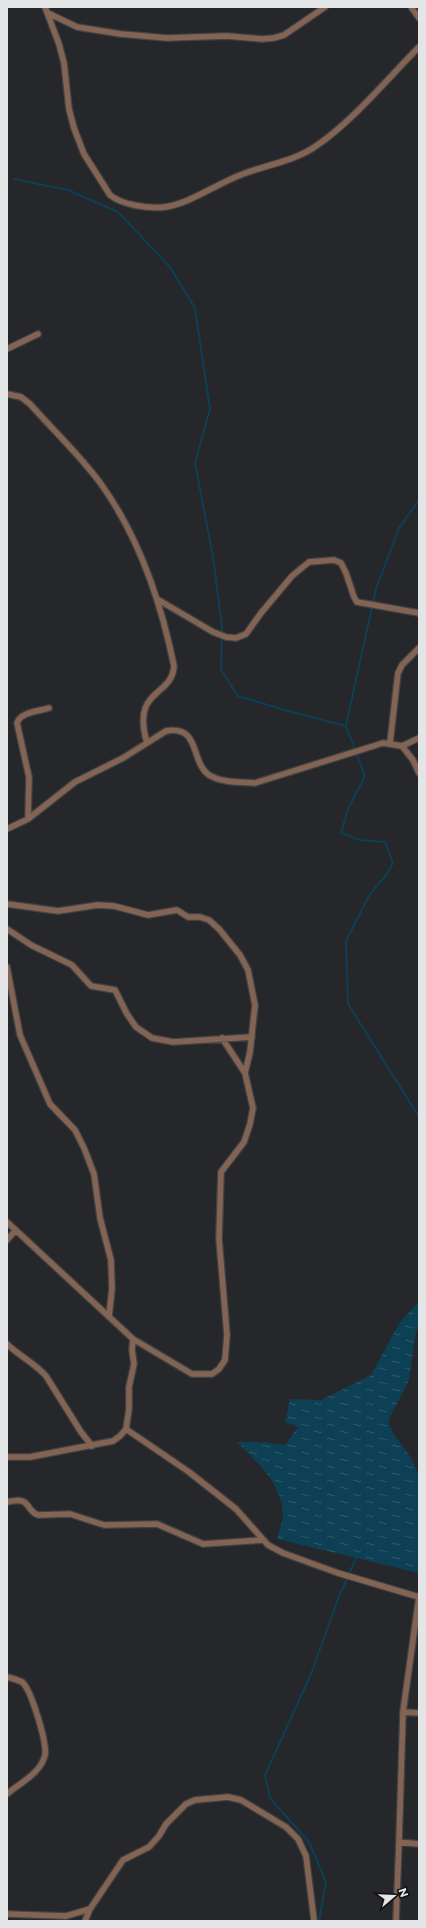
<svg xmlns="http://www.w3.org/2000/svg" width="426" height="1928" viewBox="0 0 426 1928" font-family="Montserrat,sans-serif">
<defs>
<pattern id="water-ripples" width="26" height="14" patternUnits="userSpaceOnUse"><rect width="26" height="14" fill="#0d3f55"/><path d="M2 4q2-2 4 0t4 0M15 11q2-2 4 0t4 0" fill="none" stroke="#305b6d"/></pattern>
</defs>
<rect width="100%" height="100%" fill="#26272b"/>
<!-- water -->
<path fill="url(#water-ripples)" d="M419,1302V1325L416,1332L409,1380L388,1421L393,1433L412,1459L419,1476V1573L277,1539C279,1531 283,1522 283,1514C282,1484 257,1462 237,1442H263L285,1445L298,1427L285,1422L290,1399L321,1400L371,1375L400,1322Z"/>
<g fill="none" stroke-linecap="round" stroke-linejoin="round">
<!-- stream -->
<path stroke="#0d3f55" stroke-width="2" d="M14,179L68,190L118,212L170,267L195,308L210,409L195,463L213,557L222,626L221,670L238,696L288,711L346,726L365,776L348,809L341,833L360,840L385,842L393,863L387,874L370,894L346,941L348,1004L419,1117
M346,725L376,589L399,528L419,500
M319,1921L326,1882L309,1842L270,1798L265,1775L311,1674L338,1599L357,1556"/>
<!-- street casing -->
<g stroke="#414245" stroke-width="8">
<path id="street" d="M45,7L59,44L64,63L69,109L74,128L84,154L110,195C122,205 149,209 165,207C189,204 218,183 243,174C266,165 295,161 316,146C352,122 388,78 419,47
M411,7L419,18
M48,13L77,27L121,34L167,38L227,36L262,39L274,38L284,35L325,7
M7,349L38,334
M7,394L21,397L30,404C53,430 80,455 101,484C139,537 161,602 174,666C172,698 131,687 147,743
M157,599L213,632L226,637L236,638L246,634L261,613L292,576L309,562L334,560L341,563L346,573L354,597L357,602L419,613
M419,738L402,746L413,760L419,773
M390,743L398,673L402,665L419,648
M28,819L29,777L17,723C20,712 40,711 49,708
M7,829L28,819L75,782L123,758L166,731C201,725 190,762 209,775C222,783 240,782 255,783L383,743L402,746
M7,904L58,911L98,905L114,906L148,915L177,910L188,917H200L209,920L219,929L240,955L248,970L255,1005L250,1052L245,1073L253,1108L250,1124L244,1142L221,1172L219,1239L227,1335L225,1360L219,1369L212,1374H192L133,1339
M7,929L31,945L72,965L91,986L115,990L127,1014L136,1027L152,1038L173,1042L252,1037
M7,967L20,1035L50,1104L75,1130L84,1148L94,1174L100,1218L111,1260L112,1288L109,1317
M222,1038L245,1073
M7,1222L133,1339L132,1350L134,1364L129,1387V1409L126,1429L189,1472L236,1509L268,1545L283,1553L338,1573L419,1597L403,1712L399,1842L419,1844
M7,1240L16,1230
M7,1344C19,1356 35,1363 46,1376L81,1432L92,1446
M7,1457H30L113,1441L120,1436L126,1429
M7,1502C33,1496 24,1510 38,1515L70,1514L104,1525L157,1524L203,1544L263,1540
M7,1677C11,1678 18,1680 22,1682C31,1689 47,1742 45,1755C41,1773 20,1783 7,1794
M403,1712L419,1713
M7,1914L66,1916L90,1909
M85,1921L90,1909L123,1860L149,1847L159,1836L166,1824L186,1804L195,1800L228,1797L241,1800L286,1827L298,1839L306,1856L314,1920
M396,1921L399,1842"/>
</g>
<!-- street -->
<use href="#street" stroke="#836453" stroke-width="5.5"/>
</g>
<!-- border -->
<rect width="426" height="1928" fill="none" stroke="#e4e5e7" stroke-width="16"/>
<!-- north arrow -->
<g transform="translate(394 1896) rotate(71)" stroke="#101012" stroke-width="3" paint-order="stroke">
<path d="M0-3L7 15L0 10L-7 15Z" fill="#e4e5e7"/>
<text y="-6" font-size="11" font-weight="bold" text-anchor="middle" fill="#e4e5e7">N</text>
</g>
</svg>
